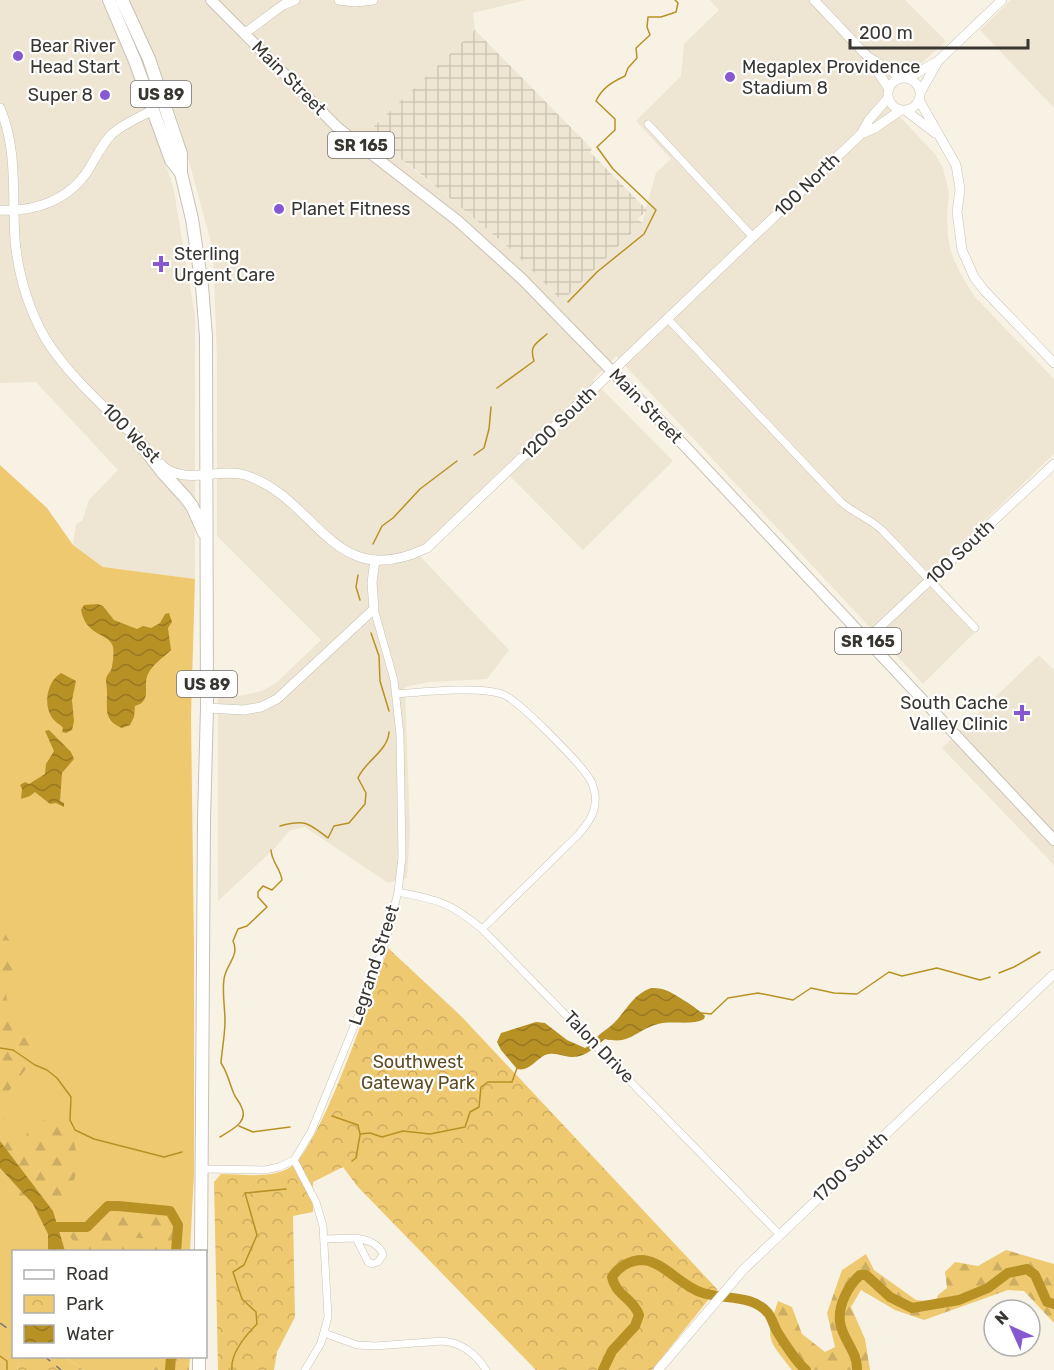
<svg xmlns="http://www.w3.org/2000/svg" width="1054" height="1370" viewBox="0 0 1054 1370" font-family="Rubik,sans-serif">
<defs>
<pattern id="industrial-grid" width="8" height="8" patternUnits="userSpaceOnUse" patternTransform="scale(1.5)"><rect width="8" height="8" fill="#eee6d2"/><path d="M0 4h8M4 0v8" fill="none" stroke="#cdc6b5"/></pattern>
<pattern id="forest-firs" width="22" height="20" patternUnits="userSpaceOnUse" patternTransform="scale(1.5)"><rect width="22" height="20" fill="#eec970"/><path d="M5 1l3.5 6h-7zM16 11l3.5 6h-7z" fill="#cdad61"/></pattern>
<pattern id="park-crowns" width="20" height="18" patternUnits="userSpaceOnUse" patternTransform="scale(1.5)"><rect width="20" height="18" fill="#eec970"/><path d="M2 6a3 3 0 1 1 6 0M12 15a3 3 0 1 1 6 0" fill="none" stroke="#cdad61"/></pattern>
<pattern id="water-waves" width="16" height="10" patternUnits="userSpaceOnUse" patternTransform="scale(1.5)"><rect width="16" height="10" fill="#b89125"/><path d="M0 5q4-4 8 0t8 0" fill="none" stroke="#977721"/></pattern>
</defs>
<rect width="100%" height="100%" fill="#f8f2e5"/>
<!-- built -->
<path fill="#eee6d2" d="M0,0H101L138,82L173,186L195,315V579L103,567L73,545L76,524L82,521L89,500L118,470L36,382L0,383Z
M126,0H526L473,13L475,30L366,134L416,171L470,215L515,253L562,301L642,223L656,173L671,159L636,121L681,76L684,44L719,10L710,0H905L946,41L912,72L900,74L885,90L883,99L935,154L943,168L949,193L947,218L948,236L951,252L959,271L974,296L1054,379V454L930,573L980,627L923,684L616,356L593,380L673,461L583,550L504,470L419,555L509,650L487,679L429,682L405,687L410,831L407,878L388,883L305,827L289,831L275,848L218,901V695L240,696L262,691L277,682L321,640L217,536V358L213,250L180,128L165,84Z
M1011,0H1054V108L980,30Z
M1039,655L1054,670V865L942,748Z"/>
<!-- industrial -->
<path fill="url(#industrial-grid)" d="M475,30L592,149L590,152L647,210L638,219L642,223L562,301L515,253L470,215L417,171L366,134Z"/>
<!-- grass -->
<path fill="#eec970" d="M0,465L47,508L73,545L103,567L195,579L191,716L194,946V1174L190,1251L14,1252V1356L20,1357L17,1370H0Z
M65,1357H186L185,1370H84Z"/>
<!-- forest -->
<path fill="url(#forest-firs)" d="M0,926L16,951L24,969L6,994L13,1036L31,1038L40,1051L5,1096L3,1123L22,1145L31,1125L57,1116L73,1137L79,1166L67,1199L49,1207L40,1201H23L12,1190L19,1173L0,1145Z
M114,1202L157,1206L182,1238L184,1251H146L149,1239L130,1237L124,1251H80L67,1232L64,1215Z
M1006,1250L1054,1264V1323L1024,1291L1008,1290L924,1320L895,1310L861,1290L851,1307L865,1339L870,1370H792C767,1338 765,1340 778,1301L792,1307L802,1334L825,1352L835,1347L827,1313L842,1270L866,1254L874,1270L916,1300L936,1302L938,1295L947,1288L945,1272L955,1262L978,1266Z
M146,1357H190L189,1370H151Z"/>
<!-- park -->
<path fill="url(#park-crowns)" d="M388,948L461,1016L717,1289L652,1370H536L357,1186L343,1167L313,1182V1212L293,1216L295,1317L277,1352L274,1370H218L214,1182L221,1174C242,1174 270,1179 289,1168C320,1152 374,987 388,948Z
M20,1356L65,1357L84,1370H17Z"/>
<!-- water -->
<path fill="url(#water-waves)" d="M98,604L103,606L114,620L137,629L143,626L151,628L160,623L165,614L169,613L172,622L168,628L171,650C164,657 152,665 148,674C142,686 153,701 135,706L134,717L130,725L122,728C104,720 107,711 107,693C107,688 106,683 106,679C107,674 112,671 112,666C113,662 114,651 113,647C110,633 86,637 81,610L84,605Z
M61,673L76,681L72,700L74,721L72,730L66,733L62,732L63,728C61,725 58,724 55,721C42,708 46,682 61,673Z
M49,730L71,752L74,759L62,773L60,801L64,803V807L56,803L50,804L35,792L30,796L21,799L22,789L20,785L25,782L29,784L45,774L46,764L54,751L45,731Z
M651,988C655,988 658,988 662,989C670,990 700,1010 705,1016L704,1019C692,1026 672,1020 658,1024C635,1030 632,1045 605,1039C596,1046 586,1057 573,1057C563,1057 555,1051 545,1055C535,1060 529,1072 517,1069L501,1050L497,1042L501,1033L536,1022L545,1023L567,1040L585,1048C592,1045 594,1040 599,1035C603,1031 609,1028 614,1023C627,1010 632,995 651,988Z
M0,1141L53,1211L65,1251H48V1234L33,1204L0,1168Z"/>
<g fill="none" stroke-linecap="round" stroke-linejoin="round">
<!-- stream -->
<path stroke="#b89125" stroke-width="1.5" d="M568,302L597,272L644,234L656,210L613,169L597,147L615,130V119L596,101C602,88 612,82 625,76L628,68L637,58L636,48L650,35L647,27L648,17H661L676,12L678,3L675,0
M497,388L534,361C529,345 536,344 547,334
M474,455L484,448L489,429L491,407
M373,544L382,526L393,518L420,489L457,461
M358,575L356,587L360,600
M371,633L379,656L380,681L389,711
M280,826C306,819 308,823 328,838L334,826L349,823L365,804L366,793L358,778C365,761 388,751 389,732
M999,973L1014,967L1040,952
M701,1013L711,1014L728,998L758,993L793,1000L811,988L834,993L857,994L889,972L902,976L937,968L980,980L990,977
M0,1048L13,1050L35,1065L47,1070L57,1078L71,1097L70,1120L75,1130L94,1139L164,1157L182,1152
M332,1116L358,1125L360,1134L370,1133L382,1137L403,1131L430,1134L465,1127L470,1112L479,1107L481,1087L488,1082H512L517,1068
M239,1126L253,1132L290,1127
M220,1137C231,1130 250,1122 241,1106C239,1101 236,1099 234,1094C229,1083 228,1073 221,1063C222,1049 225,1035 225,1021C225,1007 222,993 224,979C226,964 240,956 233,941L238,929L247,926L267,907L258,897V892L263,886L272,890L282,880C280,867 272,863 271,850
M352,1161L356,1158L360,1135
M1047,1302L1054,1300
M0,1356L7,1361V1370
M232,1370C230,1353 246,1335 257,1324L256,1312L242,1299L233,1272L244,1265L257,1235L245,1193L286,1189"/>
<!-- river -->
<path stroke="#b89125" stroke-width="10" d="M51,1227H87L108,1206H118L170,1211L178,1225L176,1252
M170,1370L171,1356
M603,1370L612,1351L635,1326L639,1315C633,1298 616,1296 612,1277C618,1267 630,1260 643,1260C664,1262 682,1287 703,1293C725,1300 752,1294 768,1313C772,1318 774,1327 778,1333C784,1343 798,1364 806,1370
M857,1370C858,1352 842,1339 840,1322C838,1305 848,1286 860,1275H866L890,1297L912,1308L959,1300L988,1288L1008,1273L1027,1269L1035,1275L1047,1302L1054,1304"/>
<!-- street casing -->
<g stroke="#c7c2b5" stroke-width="8">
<path id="street" d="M648,124L753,237
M668,319L840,501C853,513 869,518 882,530L975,628
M396,694C423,692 479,686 502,694C518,699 582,765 591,781C593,785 594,790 595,794C597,812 589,822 578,835L482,929
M398,892C438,900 450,902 482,929L779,1234
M294,1160L316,1202L323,1226L328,1317L321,1343L305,1370
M203,1169L265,1170L279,1167L294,1160L311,1132L361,1009L386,940L398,892L402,857L400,735L394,680L374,609
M324,1239L356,1238L368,1262L372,1264L378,1262L383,1255C379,1243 367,1240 356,1238
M324,1333L357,1345L375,1346L443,1341C462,1343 476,1354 486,1370"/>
</g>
<!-- secondary casing -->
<g stroke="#c7c2b5" stroke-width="10">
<path id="secondary" d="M339,0L355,2L373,0
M814,0L868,57L889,89
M245,33L283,5L295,0
M870,58L902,78
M908,78L938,61L1002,0
M888 94a16 16 0 1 1 32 0a16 16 0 1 1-32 0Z
M920,93L937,63
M919,100L956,165L960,189L957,212L962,250L974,277L984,290L1054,363
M0,108C18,150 12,195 15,240C18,272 28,307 44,336C65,373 109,411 139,441
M905,110L935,133
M861,134L875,128L901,110
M0,210C36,212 69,200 89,169C96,157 102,144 112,134C123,124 140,117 153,110
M161,464C183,487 218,467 245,475C318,498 332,594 427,548L861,134L869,120L888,98
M867,639L1054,464
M207,708L244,710L261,707L277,699L374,609L372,583L375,560
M658,1370L743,1270L1054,974"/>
</g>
<!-- primary casing -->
<g stroke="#c7c2b5" stroke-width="12">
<path id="primary" d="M211,0L338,128L458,221L522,279L682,443L1054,840"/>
</g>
<!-- highway casing -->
<g stroke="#c7c2b5" stroke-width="14">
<path id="highway" d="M109,0L135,61L171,160L181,173
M122,0L149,59L181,154V173L192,219L202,286L206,337L207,708L204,819L201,1252
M135,437L164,474L185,497L192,506L204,533
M199,1370V1356"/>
</g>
<!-- street -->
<use href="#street" stroke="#fff" stroke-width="7"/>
<!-- secondary -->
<use href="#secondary" stroke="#fff" stroke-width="9"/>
<!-- primary -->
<use href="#primary" stroke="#fff" stroke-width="10"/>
<!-- highway -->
<use href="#highway" stroke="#fff" stroke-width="12"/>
<!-- rail -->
<path stroke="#7c7971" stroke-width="1.5" stroke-dasharray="8 8" stroke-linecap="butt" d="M0,1323L14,1333
M44,1356L61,1370"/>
</g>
<!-- markers -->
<g fill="#8659d2" stroke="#fff" stroke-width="2">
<circle cx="18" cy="56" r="6"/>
<circle cx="730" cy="77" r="6"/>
<circle cx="105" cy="95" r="6"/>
<circle cx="279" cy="209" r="6"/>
<path d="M158 255h6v6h6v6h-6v6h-6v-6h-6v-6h6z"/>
<path d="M1019 704h6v6h6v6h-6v6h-6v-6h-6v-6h6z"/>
</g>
<g text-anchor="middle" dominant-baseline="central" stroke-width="4.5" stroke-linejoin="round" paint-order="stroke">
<!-- shield labels -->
<g fill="#fff" stroke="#74726f" stroke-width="1.5">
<rect x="131" y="81" width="60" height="26" rx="4.5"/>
<rect x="328" y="132" width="66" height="26" rx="4.5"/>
<rect x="835" y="628" width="66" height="26" rx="4.5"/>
<rect x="177" y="671" width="60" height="26" rx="4.5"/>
</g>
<g font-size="16" font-weight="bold" fill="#383631">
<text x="161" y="94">US 89</text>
<text x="361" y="145">SR 165</text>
<text x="868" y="641">SR 165</text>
<text x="207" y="684">US 89</text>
</g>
<!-- poi labels -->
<g font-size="18" fill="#383631" stroke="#fff" text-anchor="start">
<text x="30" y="46">Bear River<tspan x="30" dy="21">Head Start</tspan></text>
<text x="742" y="67">Megaplex Providence<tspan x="742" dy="21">Stadium 8</tspan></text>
<text x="93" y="95" text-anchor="end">Super 8</text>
<text x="291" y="209">Planet Fitness</text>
<text x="174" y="254">Sterling<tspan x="174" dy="21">Urgent Care</tspan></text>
<text x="1008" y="703" text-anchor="end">South Cache<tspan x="1008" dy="21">Valley Clinic</tspan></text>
</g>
<!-- street labels -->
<g font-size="18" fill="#383631" stroke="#fff">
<text transform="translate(289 78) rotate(45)">Main Street</text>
<text transform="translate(807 185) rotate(-44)">100 North</text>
<text transform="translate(646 406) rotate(46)">Main Street</text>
<text transform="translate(559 423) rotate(-44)">1200 South</text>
<text transform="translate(131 433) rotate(46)">100 West</text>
<text transform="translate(960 552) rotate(-43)">100 South</text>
<text transform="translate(374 965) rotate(-72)">Legrand Street</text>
<text transform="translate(599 1047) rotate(46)">Talon Drive</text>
<text transform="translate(850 1167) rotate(-43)">1700 South</text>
</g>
<!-- park labels -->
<g font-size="18" fill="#5d4c22" stroke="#fff">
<text x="418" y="1062">Southwest<tspan x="418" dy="21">Gateway Park</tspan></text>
</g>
</g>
<!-- legend -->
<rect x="12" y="1250" width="195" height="108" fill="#ffffff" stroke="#afafad" stroke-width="1.5"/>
<rect x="24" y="1270" width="30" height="9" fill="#ffffff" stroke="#afafad" stroke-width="1.5"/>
<text x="66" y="1280" font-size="18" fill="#383631">Road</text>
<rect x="24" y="1295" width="30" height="18" fill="url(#park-crowns)" stroke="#afafad" stroke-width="1.5"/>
<text x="66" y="1310" font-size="18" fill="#383631">Park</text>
<rect x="24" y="1325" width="30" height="18" fill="url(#water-waves)" stroke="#afafad" stroke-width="1.5"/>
<text x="66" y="1340" font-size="18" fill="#383631">Water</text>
<!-- north arrow -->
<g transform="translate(1012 1328) rotate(315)"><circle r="28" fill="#ffffff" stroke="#afafad" stroke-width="1.5"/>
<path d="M0-4.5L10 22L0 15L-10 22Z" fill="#8659d2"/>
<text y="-9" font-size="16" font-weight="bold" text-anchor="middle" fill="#383631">N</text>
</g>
<!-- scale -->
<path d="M850 39v9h178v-9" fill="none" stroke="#383631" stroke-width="3"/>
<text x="859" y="39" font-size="18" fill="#383631" stroke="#ffffff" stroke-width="4.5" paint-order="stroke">200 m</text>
</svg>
